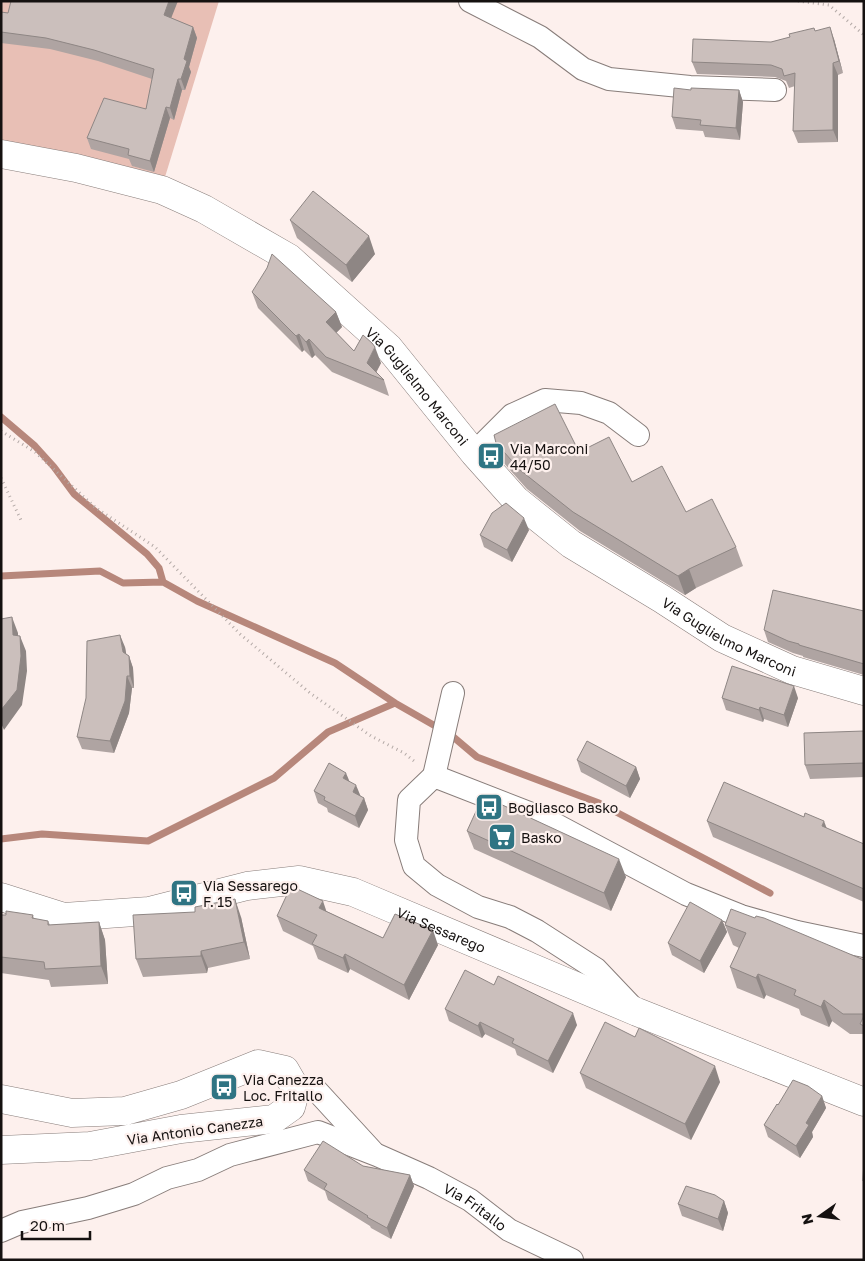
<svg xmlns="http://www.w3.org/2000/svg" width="865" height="1261" viewBox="0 0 865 1261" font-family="'Golos Text',sans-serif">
<rect width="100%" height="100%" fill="#fdf0ed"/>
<!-- green -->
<path fill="#e8bfb5" d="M1,1H219L165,177L77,155L1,140Z"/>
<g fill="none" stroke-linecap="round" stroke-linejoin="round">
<!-- stream -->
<path stroke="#b7877b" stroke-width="7" d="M1,417L35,446L54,467L74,494L147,554L159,568L163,582
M1,576L100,571L123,583L163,582L197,601L335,663L395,703
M1,839L42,834L148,841L274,778L328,732L395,703L451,735L477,757L599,803L770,893"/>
<!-- street casing -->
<g stroke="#887d7a" stroke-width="24">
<g id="street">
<path d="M470,1L540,37L583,69L609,79L690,87L775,90"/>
<path d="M474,453L512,415L545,400L581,403L609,413L638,435"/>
<path d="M434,776L453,693"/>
<path d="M634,1009L596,969L537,931L510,917L478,907L437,885L414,866L406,840L409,800L434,776L547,820L686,894L741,916L797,932L864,946"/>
<path d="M296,1089L316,1090L372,1151"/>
<path id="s1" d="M1,1231L22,1222L88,1208L134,1194L167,1178L198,1170L230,1155L318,1132L377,1155L429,1178L470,1200L509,1230L572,1260"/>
</g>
</g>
<!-- secondary casing -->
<g stroke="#887d7a" stroke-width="29">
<g id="secondary">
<path id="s2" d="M1,154L76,168L162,190L204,209L289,258L389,348L474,453L516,500L571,544L662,599L722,638L792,670L864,691"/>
<path id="s3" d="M1,897L64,917L149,911L247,886L299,880L353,892L637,1012L864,1102"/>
<path d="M1,1099L72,1113L125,1111L181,1095L258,1064L285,1070L296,1089L291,1107L274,1119L181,1129L90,1146L1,1150"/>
</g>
</g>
<!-- path -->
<path stroke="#b4aaa7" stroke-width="3" stroke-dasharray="1 4" stroke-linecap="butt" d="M798,1L829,5L864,35
M1,431L35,452L96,508L155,547L240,634L310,693L371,736L404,753L414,761
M1,478L21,520"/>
<!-- street -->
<use href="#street" stroke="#fff" stroke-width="22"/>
<!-- secondary -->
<use href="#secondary" stroke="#fff" stroke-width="28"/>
</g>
<!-- wall -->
<path fill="#afa4a2" d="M1,12L8,13L171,18L193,27L197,38L189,67L191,72L185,90H182L174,120L170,118L154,172L132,166L129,159L91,149L87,138L146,109L152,79L98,61L50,49L1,43Z
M815,31L834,39L843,73L838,75V142L798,143L793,131L795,86L789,88L786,81L775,77L697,74L692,62Z
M691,90H739L743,102L740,140L705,137L703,131L676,129L672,117Z
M290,220L375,254L352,282L297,238Z
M252,292L336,312L342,327L336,333L354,351L381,363L376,373L384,380L389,396L332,372L315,355L312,358L304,350L302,352L258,308Z
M494,435L579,452L686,512L736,547L743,566L696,588L685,595L580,531L527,489L503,462Z
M529,530L512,562L484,547L480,535Z
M864,611V675L803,657V656L793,653L768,642L764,630Z
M125,647L126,654L129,656L133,668L134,688H132L129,713L114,753L82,749L77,737Z
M722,698H798L788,727L764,719L763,722L726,710Z
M864,731V777L810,779L805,765Z
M577,760L636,767L640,779L630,798L581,772Z
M349,782L360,796L364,798L368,810L359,828L328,812L327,808L318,803L314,791Z
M707,821L826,828L864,844V902L713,837Z
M467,831L626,877L611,911L474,849Z
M326,911L383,938L438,945L409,1000L350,969L348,973L318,959L313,946L283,931L277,916Z
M1,915H33L34,919L48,921L50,925L99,922L105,940L108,984L51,987L49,980L1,973Z
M241,917L250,959L208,968L207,973L143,977L136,959Z
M722,920L727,932L704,973L672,955L668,943Z
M725,925L864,960V1034H850L832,1021L829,1027L801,1015L799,1009L766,995L764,999L737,988L730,967L739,948L733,945Z
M494,985L577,1025L553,1073L517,1055L515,1049L485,1034L482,1038L449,1021L445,1009Z
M635,1037L720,1082L691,1140L586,1088L580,1073Z
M822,1096L826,1108L812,1132L813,1137L800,1158L768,1137L764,1125L778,1105Z
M363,1166L410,1175L414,1186L391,1239L371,1228L370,1226L328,1200L325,1191L308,1181L304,1170Z
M724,1201L728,1213L723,1231L682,1216L678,1204Z"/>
<!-- shaded-wall -->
<path fill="#8e8684" d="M169,1H178L168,26L164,15Z
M193,27L197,38L189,67L191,72L185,90L181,79L184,59Z
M830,27L834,39L843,73L839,61Z
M833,63L838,75V142L833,130Z
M178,79L182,90L174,120L170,108Z
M739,90L743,102L740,140L736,128Z
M166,107L170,118L154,172L150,161Z
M369,236L375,254L352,282L346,265Z
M336,312L342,327L331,338L326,322Z
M299,334L304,350L302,352L296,336Z
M309,339L315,355L312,358L306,342Z
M375,347L381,363L374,376L367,363Z
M524,518L529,530L512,562L507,550Z
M689,569L696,588L685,595L678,576Z
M12,617L18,633V650L13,635Z
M120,635L125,647L128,664L123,652Z
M20,636L26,651L27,671L22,705L4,730L1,723V710Z
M129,656L133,668L134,688L130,676Z
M127,676L132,688L129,713L114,753L110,741Z
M794,686L798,698L788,727L784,715Z
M760,707L764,719L763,722L759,710Z
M636,767L640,779L630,798L626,786Z
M346,773L351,785L343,778Z
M356,785L361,797L353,792Z
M364,798L368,810L359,828L355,816Z
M824,821L830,837L822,826Z
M619,859L626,877L611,911L604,893Z
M235,899L241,917L250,959L244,942Z
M323,901L328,916L319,908Z
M722,920L727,932L704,973L700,961Z
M99,922L105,940L108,984L101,966Z
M433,930L438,945L409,1000L404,985Z
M201,951L208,968L207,973L201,956Z
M345,954L350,969L348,973L343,958Z
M758,974L766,995L764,999L756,978Z
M824,1000L832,1021L829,1027L821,1007Z
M573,1013L577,1025L553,1073L548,1061Z
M480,1022L485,1034L482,1038L478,1026Z
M715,1066L720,1082L691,1140L685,1124Z
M822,1096L826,1108L812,1132L813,1137L800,1158L796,1146L806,1123Z
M410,1175L414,1186L391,1239L387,1228Z
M724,1201L728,1213L723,1231L718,1219Z"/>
<!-- building -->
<path fill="#cbbfbc" stroke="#8e8684" d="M11,1H169L164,15L193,27L184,59L187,61L181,79H178L170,108L166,107L150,161L128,155L129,149L87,138L104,98L146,109L154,69L94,50L46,38L1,32V12L8,13Z
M830,27L839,61L833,63V130L793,131L795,73L784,76L782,69L771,65L692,62L693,39L771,42L790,37L789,34L814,28L815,31Z
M674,88L691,90V88L739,90L736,128L700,125L701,120L672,117Z
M313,191L369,236L346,265L290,220Z
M272,254L336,312L326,322L354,351L363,335L372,343L375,347L367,363L384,380L326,357L309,339L306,342L299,334L296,336L252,292L267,268Z
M555,404L579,452L609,437L632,482L662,466L686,512L712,499L736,547L689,569L678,576L573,512L520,470L496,443L494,435Z
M506,503L524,518L507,550L480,535L492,513Z
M773,590L864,611V664L799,645V644L788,641L764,630Z
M12,617L13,635L20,636L21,656L17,690L1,710V619Z
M120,635L123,652L129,656L130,676H127L125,701L110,741L77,737L86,698L87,641Z
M732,666L794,686L784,715L760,707L759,710L722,698Z
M864,731V763L805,765L804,733Z
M587,741L636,767L626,786L577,760Z
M329,763L346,773L343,778L356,785L353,792L364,798L355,816L324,800L325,797L314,791Z
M724,782L804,817L805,813L824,821L822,826L864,844V889L707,821Z
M483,796L619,859L604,893L467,831Z
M291,886L323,901L319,908L383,938L395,914L433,930L404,985L345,954L343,958L312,944L317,935L277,916Z
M235,899L244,942L201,951V956L136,959L133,915L195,912V907Z
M690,902L722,920L700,961L668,943Z
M731,909L755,918L756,916L764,918L864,960V1014H843L824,1000L821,1007L794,995L796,990L758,974L756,978L730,967L746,933L725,925Z
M6,911L33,915L32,918L48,921V925L99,922L101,966L45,969L44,962L1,957V915H6Z
M465,970L494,985L498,976L573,1013L548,1061L512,1043L514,1039L480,1022L478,1026L445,1009Z
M864,1016V1026L860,1024Z
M605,1022L635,1037L639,1028L715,1066L685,1124L580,1073Z
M793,1080L808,1086L822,1096L806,1123L809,1125L796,1146L764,1125L777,1104L778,1105Z
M323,1141L363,1166L410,1175L387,1228L367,1217L368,1216L324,1189L327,1184L304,1170Z
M864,1160V1181H863Z
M686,1186L715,1195L724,1201L718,1219L678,1204Z"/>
<!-- icons -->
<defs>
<g id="bus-square" transform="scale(1.4375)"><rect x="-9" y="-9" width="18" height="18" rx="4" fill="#2f7483" stroke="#fdf0ed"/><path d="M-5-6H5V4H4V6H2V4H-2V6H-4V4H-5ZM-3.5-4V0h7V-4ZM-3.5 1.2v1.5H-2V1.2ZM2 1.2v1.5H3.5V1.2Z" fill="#fff"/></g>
<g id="supermarket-square" transform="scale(1.4375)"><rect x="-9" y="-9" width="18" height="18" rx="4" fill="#2f7483" stroke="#fdf0ed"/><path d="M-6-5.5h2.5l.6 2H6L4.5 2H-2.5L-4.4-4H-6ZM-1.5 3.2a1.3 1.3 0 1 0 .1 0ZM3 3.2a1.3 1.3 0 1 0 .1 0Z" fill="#fff"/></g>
</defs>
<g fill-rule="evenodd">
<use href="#bus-square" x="491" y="456"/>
<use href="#bus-square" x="489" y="807"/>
<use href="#supermarket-square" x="502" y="837"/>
<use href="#bus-square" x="184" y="893"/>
<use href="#bus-square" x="224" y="1087"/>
</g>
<g text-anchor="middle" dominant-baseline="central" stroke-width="4.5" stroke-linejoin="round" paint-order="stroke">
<!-- street labels -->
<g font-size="14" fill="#151110" stroke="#fdf0ed">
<text stroke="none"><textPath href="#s2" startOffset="491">Via Guglielmo Marconi</textPath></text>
<text stroke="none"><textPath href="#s2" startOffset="896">Via Guglielmo Marconi</textPath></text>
<text stroke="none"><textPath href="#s3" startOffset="456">Via Sessarego</textPath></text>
<text transform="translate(195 1130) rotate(-8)">Via Antonio Canezza</text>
<text stroke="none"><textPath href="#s1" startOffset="508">Via Fritallo</textPath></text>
</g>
<!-- poi labels -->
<g font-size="14" fill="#151110" stroke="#fdf0ed" text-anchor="start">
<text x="510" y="448">Via Marconi<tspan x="510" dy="16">44/50</tspan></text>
<text x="508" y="807">Bogliasco Basko</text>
<text x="521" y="837">Basko</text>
<text x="203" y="885">Via Sessarego<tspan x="203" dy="16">F. 15</tspan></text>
<text x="243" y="1079">Via Canezza<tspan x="243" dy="16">Loc. Fritallo</tspan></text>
</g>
</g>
<!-- border -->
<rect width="865" height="1261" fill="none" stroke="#151110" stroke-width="5"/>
<!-- north arrow -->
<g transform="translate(820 1216) rotate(256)" stroke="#fdf0ed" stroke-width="4" paint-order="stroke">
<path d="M0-4L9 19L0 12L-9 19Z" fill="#151110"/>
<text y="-8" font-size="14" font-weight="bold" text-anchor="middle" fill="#151110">N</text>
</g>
<!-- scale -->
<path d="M22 1231v8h68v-8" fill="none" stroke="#151110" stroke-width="2.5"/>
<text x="30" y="1231" font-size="15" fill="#151110" stroke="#fdf0ed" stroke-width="4" paint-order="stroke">20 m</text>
</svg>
